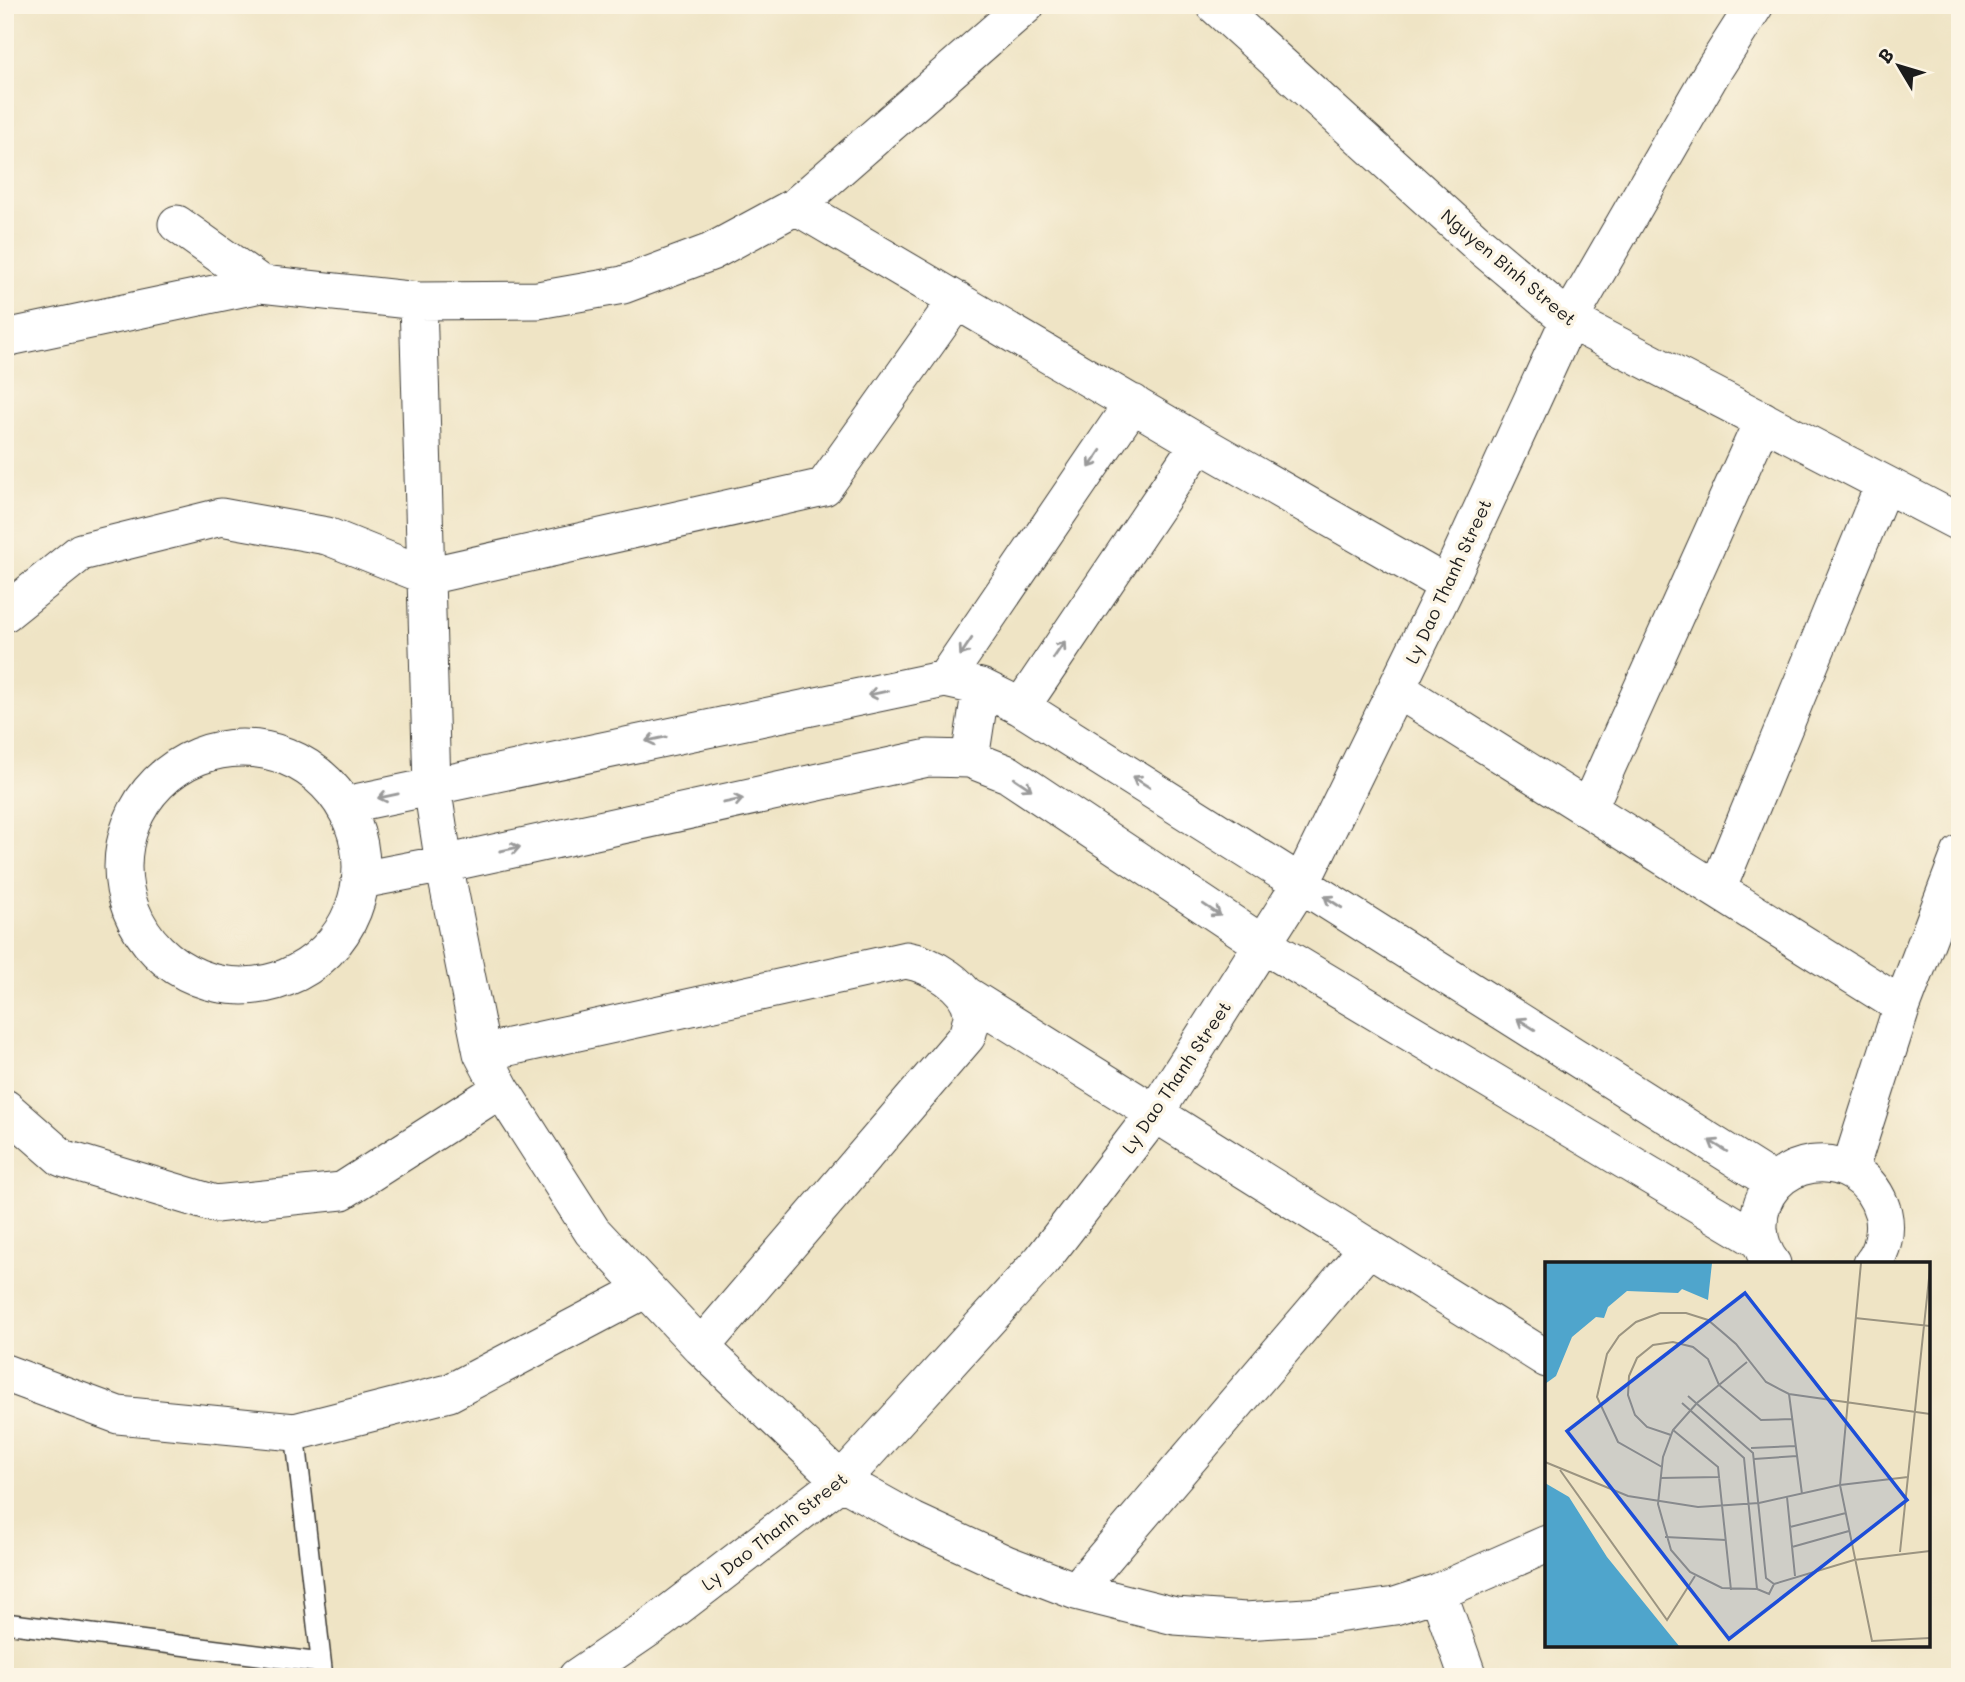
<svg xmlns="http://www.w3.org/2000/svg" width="1965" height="1682" viewBox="0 0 1965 1682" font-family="Mali,sans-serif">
<rect width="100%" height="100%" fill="#fcf5e5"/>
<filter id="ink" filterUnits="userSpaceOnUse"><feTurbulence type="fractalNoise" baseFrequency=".0143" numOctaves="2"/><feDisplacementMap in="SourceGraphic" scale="14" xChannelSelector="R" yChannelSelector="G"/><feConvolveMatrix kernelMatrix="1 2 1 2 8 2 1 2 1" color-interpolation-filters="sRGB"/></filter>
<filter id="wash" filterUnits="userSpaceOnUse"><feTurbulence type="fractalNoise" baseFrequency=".00686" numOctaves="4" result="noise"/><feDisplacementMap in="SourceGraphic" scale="28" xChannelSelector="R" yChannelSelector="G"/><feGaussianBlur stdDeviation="1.57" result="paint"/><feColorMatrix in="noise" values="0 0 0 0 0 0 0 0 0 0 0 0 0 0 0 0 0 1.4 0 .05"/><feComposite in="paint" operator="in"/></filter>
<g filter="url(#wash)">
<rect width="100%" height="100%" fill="#efe4c5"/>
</g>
<g filter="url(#ink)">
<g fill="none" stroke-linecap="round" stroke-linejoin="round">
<!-- service casing -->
<g stroke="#3c3a35" stroke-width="22">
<path id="service" d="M295,1432L323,1677
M5,1623L321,1663"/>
</g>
<!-- minor casing -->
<g stroke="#3c3a35" stroke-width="39">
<path id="minor" d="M1215,5L1476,242L1569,320L1960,523
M796,206L1199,443L1447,585
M177,224L261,284
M418,301L432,786L444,864L482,1053L501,1089L592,1231L701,1347L841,1481L913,1521L1006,1564L1076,1591L1175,1616L1245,1621L1322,1616L1395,1606L1438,1592L1547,1544
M5,338L261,284L418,301L538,300L623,285L711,252L796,206L1026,5
M5,613L81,552L221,517L327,536L427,576L824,487L957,300
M945,679L1133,403
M1397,689L1902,1006
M1021,707L1199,443
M123 867a119 119 0 1 1 238 0a119 119 0 1 1-238 0Z
M970,759L981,687
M345,805L945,679L981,687L1021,707L1775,1183
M1588,809L1763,420
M361,880L444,864L928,758L970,759L1008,774L1264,945L1760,1241
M1717,890L1884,484
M966,995L1547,1359
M482,1053L906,960C930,964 970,985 972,1014C972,1020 969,1029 967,1036L701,1347
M5,1108L62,1158L215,1204L342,1191L501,1089
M1850,1169L1902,1006L1960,854
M1772,1264C1764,1254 1760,1242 1759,1229C1756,1154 1861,1137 1883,1213C1887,1230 1883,1251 1872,1264
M5,1373L118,1415L295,1432L449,1393L646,1289
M1076,1591L1369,1247
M1438,1592L1468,1677
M577,1677L659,1621L841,1481L1042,1260L1155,1113L1302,882L1447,585L1569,320L1711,74L1755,5"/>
</g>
<!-- service -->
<use href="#service" stroke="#fff" stroke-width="19"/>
<!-- minor -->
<use href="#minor" stroke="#fff" stroke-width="37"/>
</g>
<!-- one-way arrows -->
<defs><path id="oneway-shaft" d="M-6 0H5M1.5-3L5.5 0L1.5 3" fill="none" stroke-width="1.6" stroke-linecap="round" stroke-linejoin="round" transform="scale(1.75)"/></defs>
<g stroke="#999">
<use href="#oneway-shaft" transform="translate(1095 459) rotate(124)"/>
<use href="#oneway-shaft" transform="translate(966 647) rotate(124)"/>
<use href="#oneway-shaft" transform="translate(1059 650) rotate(-56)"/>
<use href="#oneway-shaft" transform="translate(878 693) rotate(168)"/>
<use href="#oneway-shaft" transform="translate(656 739) rotate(168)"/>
<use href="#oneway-shaft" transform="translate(1141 782) rotate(-148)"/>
<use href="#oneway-shaft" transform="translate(1023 784) rotate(34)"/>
<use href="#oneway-shaft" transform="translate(388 796) rotate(168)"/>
<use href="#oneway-shaft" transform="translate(733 801) rotate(-12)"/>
<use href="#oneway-shaft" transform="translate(510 849) rotate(-12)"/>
<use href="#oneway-shaft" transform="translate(1333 902) rotate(-147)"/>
<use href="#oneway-shaft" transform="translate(1212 910) rotate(34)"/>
<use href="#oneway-shaft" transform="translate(1526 1024) rotate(-148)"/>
<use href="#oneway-shaft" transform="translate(1718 1146) rotate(-148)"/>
</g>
</g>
<g text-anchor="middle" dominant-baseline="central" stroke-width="7" stroke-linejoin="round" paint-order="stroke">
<!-- street labels -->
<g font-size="18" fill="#1c1c1c" stroke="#fcf5e5">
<text transform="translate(1509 267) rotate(40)">Nguyen Binh Street</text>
<text transform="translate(1448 581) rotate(-65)">Ly Dao Thanh Street</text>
<text transform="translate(1176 1077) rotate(-56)">Ly Dao Thanh Street</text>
<text transform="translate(774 1531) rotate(-38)">Ly Dao Thanh Street</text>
</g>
</g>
<!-- overview -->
<g transform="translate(1545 1262)">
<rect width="385" height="385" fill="#efe4c5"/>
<path d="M0,1H167L163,38L137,27L133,31L82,29L63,45L59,56L51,55L27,75L11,114L0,122ZM0,221L24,235L62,295L134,384H0Z" fill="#4fa5cc"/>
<path fill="none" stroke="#9b9481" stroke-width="2" d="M316,1L295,223L327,379L385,376M310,56L385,64M202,100L152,141L128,168L118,195L113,242L126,288L145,310L177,326L212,327M244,132L257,232M137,141L199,196L212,327L224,332L229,322L221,316L208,191L143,134M126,173L102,165L90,153L83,133L84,114L92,96L108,83L128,80L148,85L163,97L174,123L216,158L247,157M206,186L251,184M209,197L252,194M0,200L83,234L153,245L214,241L295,223L363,215M117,205L73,180L52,135L62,92L74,74L91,60L115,51H141L163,58L191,82L221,120L244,132L385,152M15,208L122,358L150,314M174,215L186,328M115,216L174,215L173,205L128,168M242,235L250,314M245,265L301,251M120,275L181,278M247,285L304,269M355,290L385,7M229,322L309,298L385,289"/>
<path fill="#1d4ed8" fill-opacity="0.15" stroke="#1d4ed8" stroke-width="3.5" d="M200,31L362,238L184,377L22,169Z"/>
<rect width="385" height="385" fill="none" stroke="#1c1c1c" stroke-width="3.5"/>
</g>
<!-- margin -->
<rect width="1965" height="1682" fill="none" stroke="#fcf5e5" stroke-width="28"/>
<!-- north arrow -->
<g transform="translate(1899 66) rotate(308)" stroke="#fcf5e5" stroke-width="5" paint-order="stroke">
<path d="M0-5L12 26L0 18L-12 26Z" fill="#1c1c1c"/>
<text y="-10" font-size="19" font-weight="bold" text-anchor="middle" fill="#1c1c1c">B</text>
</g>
</svg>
